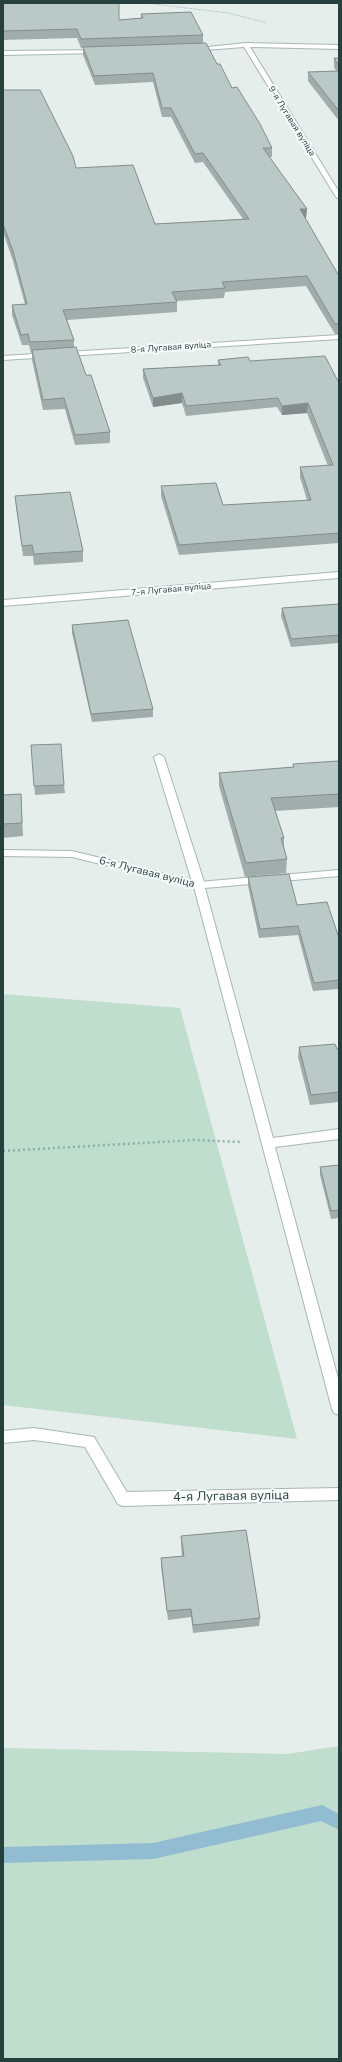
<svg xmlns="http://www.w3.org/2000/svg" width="342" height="2062" viewBox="0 0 342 2062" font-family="'Nunito Sans',sans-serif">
<rect width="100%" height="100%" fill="#e6eeec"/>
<!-- green -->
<path fill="#c0decd" d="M3,994L180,1008L297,1439L3,1405Z
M339,1746V2059H3V1748L287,1754Z"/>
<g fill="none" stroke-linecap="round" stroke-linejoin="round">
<!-- stream -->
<path fill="#91bcd1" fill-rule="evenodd" d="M322,1805L339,1814V1830L321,1821L153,1859L3,1863V1847L153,1843Z"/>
<!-- lane casing -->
<g stroke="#a8b6b4" stroke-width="2">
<path id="lane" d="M159,754L164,757L205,885L203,887L199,888L193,885L154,757Z
M34,1428L94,1437L128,1494L131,1499L128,1504L123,1506L118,1504L85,1447L34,1440L3,1443V1431Z"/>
</g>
<!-- street casing -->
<g stroke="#a8b6b4" stroke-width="2">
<path id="street" d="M246,43L339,45V49L250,47L339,192V199L336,197L244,47L192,51L189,49Z
M102,50L100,53L3,55V51Z
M339,335V339L3,360V356Z
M339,572V578L3,606V600Z
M3,850L72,851L199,882L339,870V876L205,888L273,1138L339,1129V1139L275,1147L339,1382V1415L334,1413L332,1409L194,887L72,857L3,856Z
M339,1488V1500L123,1506L118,1504L115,1499L118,1494L123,1492Z"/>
</g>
<!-- path-far1 -->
<path stroke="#88b1ab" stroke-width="1" stroke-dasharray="1 1.5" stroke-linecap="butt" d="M144,3L229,13L267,23"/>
<!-- path -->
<path stroke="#88b1ab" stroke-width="2.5" stroke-dasharray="2 3" stroke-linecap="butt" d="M3,1151L194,1140L241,1142"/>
<!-- lane -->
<use href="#lane" fill="#fff" fill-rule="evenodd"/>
<!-- street -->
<use href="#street" fill="#fff" fill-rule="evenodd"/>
</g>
<!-- wall -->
<path fill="#a1adaa" d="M3,3L119,20L141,18V14L203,35V43L217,64L232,88L272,148V157H269L307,209L306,218L305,219L339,276V334H335L306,286L225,292L224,298L177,301V312L67,320L74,340V347L110,432V443L75,445L65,409L43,410L32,360V353H31L29,345H22L12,315V305L25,304L13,261L3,232V90L76,168L155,224L243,219L203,162L195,163L171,117H162L153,82L95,85L83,55V48H81L77,38L3,40Z
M334,58H339V121L308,81V72L336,71L334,67Z
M218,360L250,361L339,383V543L179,555L161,496V486L223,505L307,500L300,477V467L328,466L307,413L282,415L277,407L186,416L182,403L153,407L143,378V369L218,365Z
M15,496L83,551V562L34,565L33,556H23L16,507Z
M339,604V643L291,647L281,616L282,608Z
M72,625L153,709V717L92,722L72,633Z
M31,745L64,785L65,793L35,795Z
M293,764L339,765V807L275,811L284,838V848L287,859L286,873L245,877L219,786V773L293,767Z
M21,794L23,836L3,838V795Z
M248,877L297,905L339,938V989L313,991L298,935L259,938L248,886Z
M299,1047L339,1049V1102L310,1105L298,1057Z
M339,1165V1218L331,1219L320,1175V1167Z
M181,1536L260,1618L259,1626L193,1633L191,1617L168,1620L161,1566V1558L182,1556L181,1544Z"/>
<!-- shaded-wall -->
<path fill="#838d8b" d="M300,209H307L306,218L300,219Z
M182,393V403L153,407V398Z
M308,403L307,413L282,415V406Z"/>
<!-- building -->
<path fill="#bbc9c6" stroke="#838d8b" d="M3,3H119V20L143,18L141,14L191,12L203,35L81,39L77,29L3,31Z
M206,43L217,64H220L232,88L237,87L260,124L272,148H263L307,209H300L339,276V324H335L307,276L222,282L225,288L172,292L177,302L63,310L74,340L30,342L28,334L21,335L12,305L27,304L13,251L3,224V90H40L73,156L76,168L133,165L155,224L249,219L203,153L195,154L171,108H162L153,73L94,76L83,47Z
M334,58H339V66Z
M339,71V111L308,72Z
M76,347L86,375H91L110,432L75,435L64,398L43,400L32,350Z
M325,356L339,383V533L179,545L161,486L216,483L223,505L311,500L300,467L333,465L308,403L282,406L278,398L186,406L182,393L153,398L143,369L221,365L218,360L248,357L250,361Z
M70,492L83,551L34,554L32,545L22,546L15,496Z
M339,604V635L291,639L282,608Z
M128,620L153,709L91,714L72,625Z
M61,744L64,785L34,786L31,745Z
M338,761L339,765V794L271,798L284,838H281L287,859L246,863L219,773L294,767L293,764Z
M21,794L22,823L3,824V795Z
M289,874L297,905L327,902L339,938V980L314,983L298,926L260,929L248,877Z
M335,1044L337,1049H339V1092L311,1095L299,1047Z
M339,1165V1210L331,1211L320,1167Z
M246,1530L260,1618L193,1625L191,1609L167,1611L161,1558L184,1556L181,1536Z"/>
<g text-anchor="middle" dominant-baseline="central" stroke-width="4" stroke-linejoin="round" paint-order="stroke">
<!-- far-street labels -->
<g font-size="9" fill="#25403d" stroke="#f7fbf9">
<text transform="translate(292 121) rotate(58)">9-я Лугавая вуліца</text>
<text transform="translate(171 347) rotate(-4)">8-я Лугавая вуліца</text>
<text transform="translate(171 589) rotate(-5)">7-я Лугавая вуліца</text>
</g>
<!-- street labels -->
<g font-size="11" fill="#25403d" stroke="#f7fbf9">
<text transform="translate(147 872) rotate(14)">6-я Лугавая вуліца</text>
</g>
<!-- near-street labels -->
<g font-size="13" fill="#25403d" stroke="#f7fbf9">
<text transform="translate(231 1496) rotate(-1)">4-я Лугавая вуліца</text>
</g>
</g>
<!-- border -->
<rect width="342" height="2062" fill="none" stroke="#25403d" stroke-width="8"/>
</svg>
